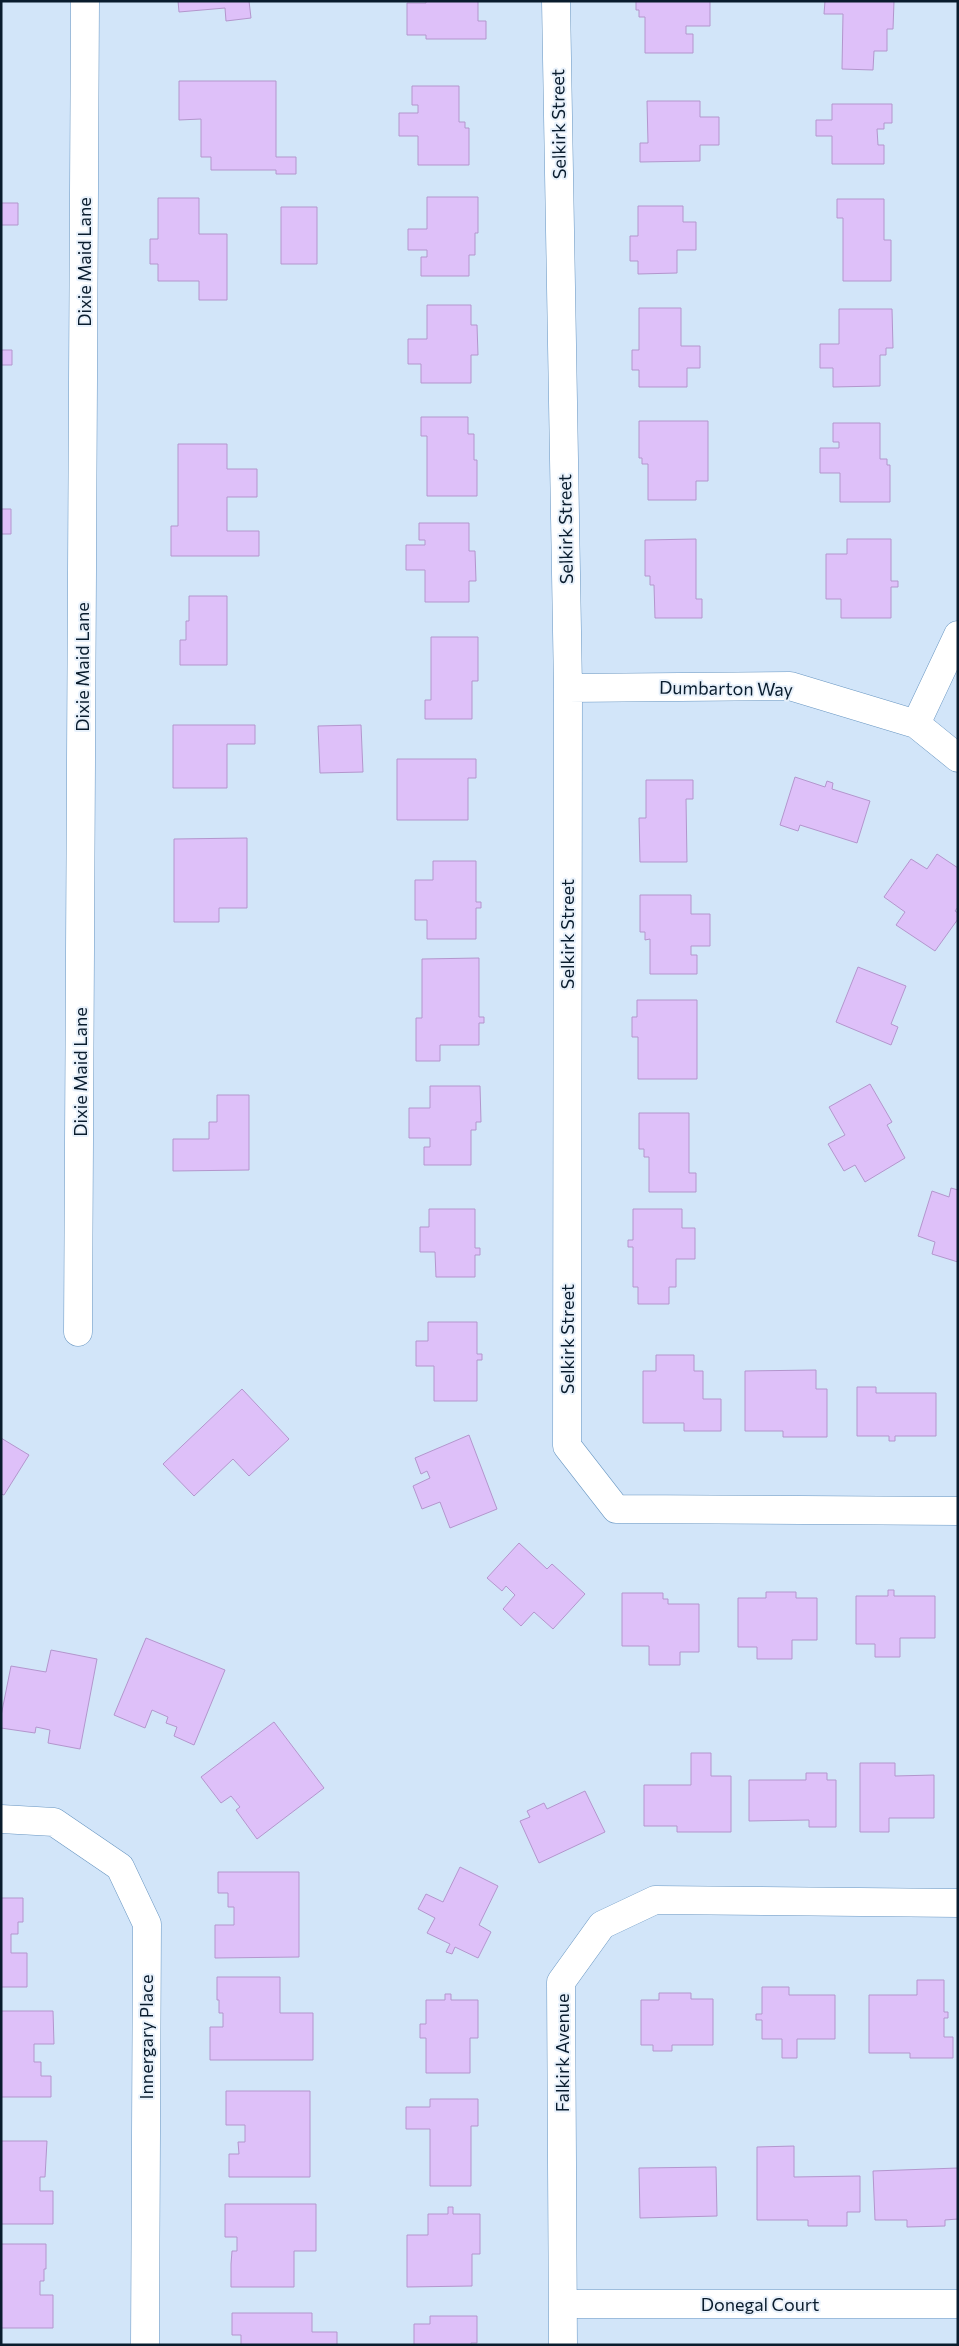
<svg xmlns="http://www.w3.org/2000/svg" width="959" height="2346" viewBox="0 0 959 2346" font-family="Commissioner,sans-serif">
<rect width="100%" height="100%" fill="#d2e5f9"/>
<!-- building -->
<path fill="#dec0f9" stroke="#b396cd" d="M178,1H249L251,18L226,21L225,8L179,12Z
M426,1H478V21H486V39H426V35H407V3H426Z
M636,1H710V26H686V34H693V53H645V17H639V10H636Z
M825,1H894L893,29H887V51H874L873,70L842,69L843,14H824Z
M179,81H276V157H296V174H276V170H211V157H201V119L179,120Z
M412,86H459V122H465V128H469V165H418V136H399V113H418V105H412Z
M647,101H700V117H719V145H700V161L640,162V143H648Z
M832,104H892V123H884V129H877L878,145H884V164H832V136H816V120H832Z
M427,197H478V233H475V255H469V276H421V257H427V250H408V229H427Z
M158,198H199V234H227V300H199V281H158V264H150V239H158Z
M837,199H884V240H891V281H843V218H837Z
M1,203H18V225H1Z
M638,206H683V222H696V250H677V273L638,274V261H630V236H638Z
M281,207H317V264H281Z
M427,305H471V325H477L478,355H471V383H421V364H408V339H427Z
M639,308H681V346H700V368H687V387H639V370H632V350H639Z
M839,309H892L893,348H886V355H880V386L833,387V368H820V344H839Z
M1,350H12V365H1Z
M421,417H468V434H474V460H477V496H427V436H421Z
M639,421H708V481H696V500H648V464H642V458H639Z
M833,423H880V459H887V465H890V502H840V473H820V448H839V442H833Z
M178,444H227V469H257V497H227V531H259V556H171V526H178Z
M1,509H11V534H1Z
M419,523H469V551H475L476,581H469V602H425V570H406V545H425V540H419Z
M696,539V599H702V618H655L654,585H650V576H645V540Z
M847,539H891V581H898V587H891V618H841V599H826V554H847Z
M189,596H227V665H180V640H186V621H189Z
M431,637H478V681H472V719H425V700H431Z
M173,725H255V744H227V788H173Z
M361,725L363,772L320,773L318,726Z
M397,759H476V778H468V820H397Z
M795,777L825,787L827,781L833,783L832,789L870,801L857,843L800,825L798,831L780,825Z
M646,780H693V799H686L687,862H640L639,818H646Z
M247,838V908H219V922H174V839Z
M937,854L958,868V907L955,911L958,913V919L935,951L896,925L905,912L884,897L911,859L927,869Z
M433,861H476V902H481V908H476V939H427V920H415V880H433Z
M640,895H691V914H710V946H691V955H697V974H650V939L645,940V932H640Z
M479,958V1017H484V1023H479V1045H440V1061H416V1018H422V959Z
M858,967L906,986L891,1024L898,1027L891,1045L836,1022Z
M637,1000H697V1079H638V1037H632V1017H637Z
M870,1084L892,1122L887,1125L905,1158L865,1182L855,1165L844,1171L828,1144L845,1135L829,1107Z
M430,1086H480L481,1122H476V1130H471V1165H424V1147H430V1138H409V1108H430Z
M217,1095H249V1170L173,1171V1139H209V1122H217Z
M639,1113H689V1173H696V1192H649V1157H644V1149H639Z
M951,1188L958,1190V1262L932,1254L935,1242L918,1236L932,1191L949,1197Z
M429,1209H475V1248H480V1255H475V1277H436L435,1252H420V1227H429Z
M633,1209H682V1228H695V1259H676V1287H669V1304H638V1287H633V1247H628V1240H633Z
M428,1322H477V1354H482V1360H477V1401H434V1366H416V1341H428Z
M656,1355H694V1371H703V1399H721V1431H684V1423H643V1371H656Z
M816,1370V1389H827V1437H783V1431H745V1371Z
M857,1387H876V1393H936V1436H895V1441H889V1436H857Z
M242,1389L289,1439L249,1476L233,1459L194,1496L163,1464Z
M469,1435L497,1509L450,1528L440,1502L422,1509L413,1486L430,1478L427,1471L421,1474L415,1458Z
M1,1438L29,1455L4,1495L1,1494Z
M519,1543L547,1569L552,1564L585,1594L553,1629L534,1612L521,1626L503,1609L515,1595L506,1586L502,1591L487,1578Z
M888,1590H894V1596H935V1638H900V1657H875V1644H856V1596H888Z
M766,1592H796V1598H817V1640H792V1659H757V1647H738V1598H766Z
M622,1593H663V1599H668V1604H699V1652H680V1665H649V1646H622Z
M146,1638L225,1670L194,1745L174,1736L177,1727L166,1723L168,1717L152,1710L145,1728L114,1715Z
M51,1650L97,1659L80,1749L48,1743L50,1730L36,1727L35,1733L1,1728V1716L11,1666L46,1672Z
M274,1722L324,1788L257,1839L236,1810L240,1807L231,1796L221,1803L201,1777Z
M691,1753H711V1776H731V1832H677V1826H644V1785H691Z
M860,1763H895V1776L934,1775V1818H889V1832H860Z
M806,1773H827V1780H836V1827H809V1820L749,1821V1780H806Z
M585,1791L605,1832L539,1863L520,1821L530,1817L527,1811L544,1803L547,1809Z
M460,1867L498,1886L479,1925L491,1932L478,1958L455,1947L452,1954L446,1952L450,1944L427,1933L435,1918L418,1909L426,1894L443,1902Z
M218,1872H299V1957L215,1958V1925H234V1907H228V1893H218Z
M1,1898H23V1922H18V1934H11V1953H27V1987H1Z
M217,1977H280V2013H313V2060H210V2027H223V2013H219V2000H217Z
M917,1980H944V2012H948V2018H944V2037H953V2058H910V2053H869V1995H917Z
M762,1987H789V1995H835V2039H797V2058H782V2039H762V2020H756V2014H762Z
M659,1993H691V1999H713V2045H672V2051H653V2045H641V2000H659Z
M445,1994H451V2000H478V2038H470V2073H426V2038H420V2024H426V2000H445Z
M1,2011H53L54,2044H34V2062H41V2076H51V2097H1Z
M226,2091H310V2177H229V2154H239L238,2142H245V2125H226Z
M430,2099H478V2126H471V2186H430V2129H406V2107H430Z
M1,2141H47L45,2177H40V2191H53V2224H1Z
M794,2146V2177L860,2176V2212H847V2226H808V2220H757V2147Z
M716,2167L717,2216L640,2218L639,2168Z
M958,2168V2219L945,2220V2226L907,2227V2220H875L873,2171Z
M225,2204H316V2251H294V2287H231V2264L232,2251H237V2237H225Z
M448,2207H453V2214H480V2254H472V2286L407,2287V2235H428V2214H448Z
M1,2244H46V2269H44V2281H40V2295H53V2328H1Z
M232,2313H312V2332H337V2345H241V2335H232Z
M430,2316H477V2343H471V2345H414V2324H430Z"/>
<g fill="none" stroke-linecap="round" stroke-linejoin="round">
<!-- minor casing -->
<g stroke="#6896c2" stroke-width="29">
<path id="minor" d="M556,1L568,688L567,1446L616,1509L958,1511
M568,688L790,686L916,724L958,758
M916,724L958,635
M78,1332L85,1
M1,1819L54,1822L120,1867L147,1924L145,2345
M563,2304H958
M563,2345L561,1982L602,1925L655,1900L958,1903"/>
</g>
<!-- minor -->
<use href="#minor" stroke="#fff" stroke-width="28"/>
</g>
<g text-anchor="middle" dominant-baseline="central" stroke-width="4" stroke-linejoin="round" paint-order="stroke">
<!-- street labels -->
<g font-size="18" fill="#091c2d" stroke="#e8f1fb">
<text transform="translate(558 124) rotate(-91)">Selkirk Street</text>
<text transform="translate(84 262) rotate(-90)">Dixie Maid Lane</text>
<text transform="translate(565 529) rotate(-91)">Selkirk Street</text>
<text transform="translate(82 667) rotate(-90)">Dixie Maid Lane</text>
<text transform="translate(726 688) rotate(1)">Dumbarton Way</text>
<text transform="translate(567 934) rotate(-90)">Selkirk Street</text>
<text transform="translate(80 1072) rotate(-90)">Dixie Maid Lane</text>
<text transform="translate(567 1339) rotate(-90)">Selkirk Street</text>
<text transform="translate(146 2037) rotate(-90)">Innergary Place</text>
<text transform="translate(562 2053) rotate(-90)">Falkirk Avenue</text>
<text x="760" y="2304">Donegal Court</text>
</g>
</g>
<!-- border -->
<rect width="959" height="2346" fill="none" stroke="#091c2d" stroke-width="5"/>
</svg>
